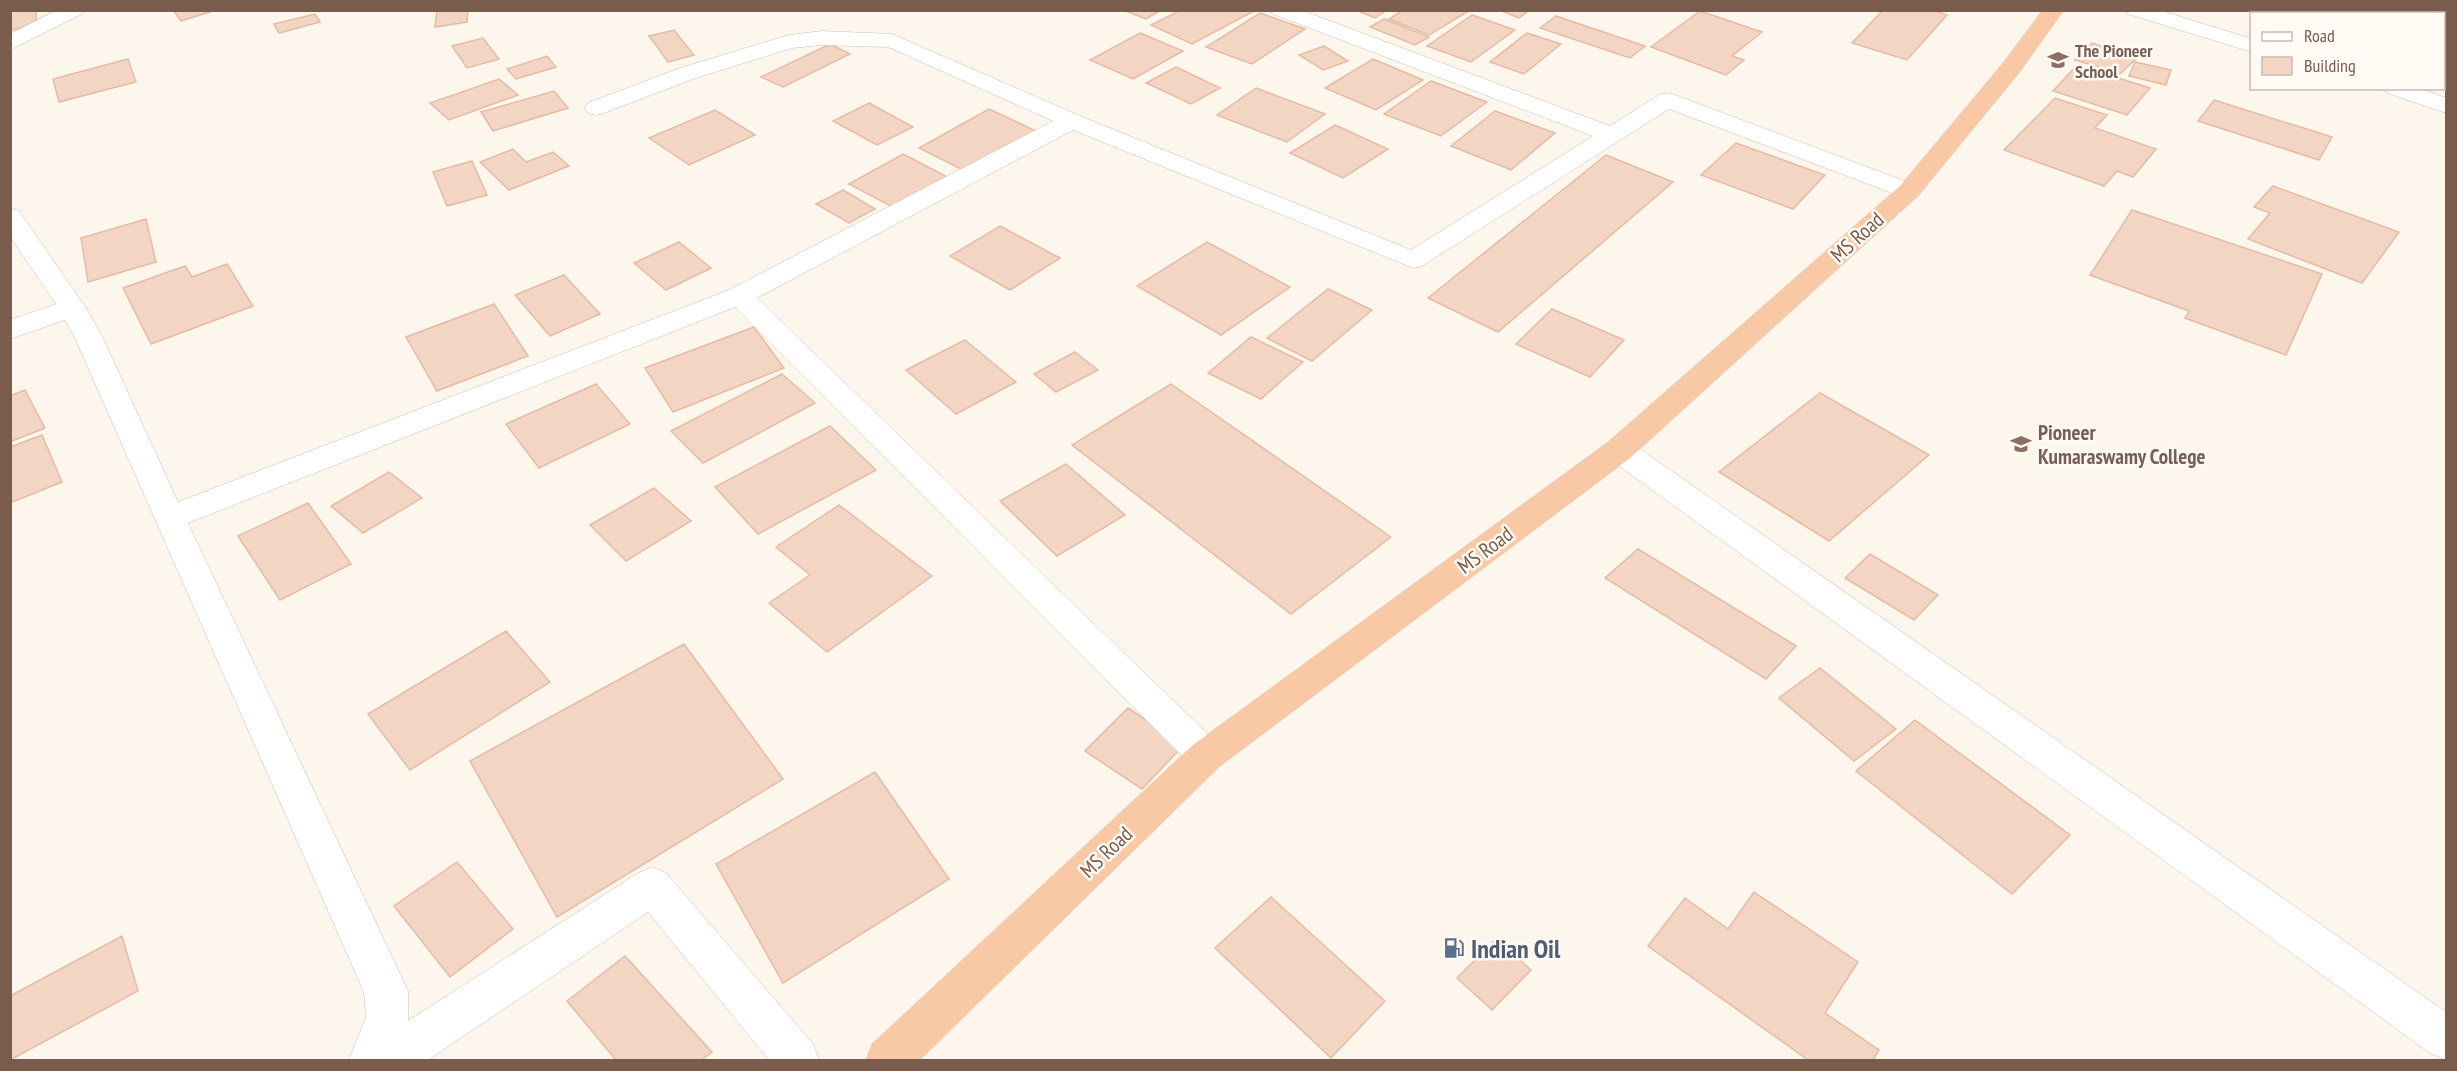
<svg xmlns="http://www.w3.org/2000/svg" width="2457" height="1071" viewBox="0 0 2457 1071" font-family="'PT Sans Narrow',sans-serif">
<rect width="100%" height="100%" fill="#fdf6ec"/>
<!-- building -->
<path fill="#f3d5c3" stroke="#e6bba3" stroke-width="1.5" d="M10,10H36V25L10,30Z
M173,10H216L181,21Z
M437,10H468L467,22L435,27Z
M1123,10H1161L1146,19Z
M1181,10H1253L1254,11L1192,44L1151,25Z
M1356,10H1387L1375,18Z
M1403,10H1464L1467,12L1429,35L1389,19Z
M1499,10H1530L1519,18Z
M1883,10H1933L1947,15L1907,60L1852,43Z
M2390,10H2446V31H2444V14H2388Z
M1700,11L1762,32L1732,56L1744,60L1726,75L1651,47Z
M1260,13L1305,29L1252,64L1206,47Z
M315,14L320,22L279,33L274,24Z
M1472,15L1515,30L1471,62L1427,46Z
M1556,16L1645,46L1630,58L1540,28Z
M1384,19L1429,37L1415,45L1370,27Z
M674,30L694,55L668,62L649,36Z
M1140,33L1183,51L1133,79L1090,60Z
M1527,33L1561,44L1524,74L1490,62Z
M483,38L499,59L467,68L452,46Z
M2092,43L2137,58L2120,74L2075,60Z
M830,44L850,54L783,87L761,77Z
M1324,46L1348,61L1323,70L1299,55Z
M547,56L556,67L516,79L507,69Z
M128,59L136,82L59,102L53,79Z
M1373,59L1423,80L1376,110L1325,88Z
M2135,62L2171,70L2166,85L2129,76Z
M2077,65L2150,88L2127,115L2053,91Z
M1176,67L1220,88L1191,104L1146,83Z
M499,79L518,95L449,120L430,103Z
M1431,81L1487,102L1441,136L1384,114Z
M1256,88L1325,114L1287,142L1217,115Z
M554,91L568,108L493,131L481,112Z
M2055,98L2107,115L2095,128L2156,149L2133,177L2117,171L2104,186L2004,150Z
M2214,100L2332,137L2319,160L2198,121Z
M869,103L913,127L877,145L833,121Z
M989,109L1038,132L969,173L919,148Z
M715,110L755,135L689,165L649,138Z
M1495,111L1555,133L1511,170L1451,146Z
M1335,125L1388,149L1343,178L1290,153Z
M1736,143L1825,175L1793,209L1701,175Z
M513,149L526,162L553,152L569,166L509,190L480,162Z
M903,154L953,180L900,211L849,184Z
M1606,155L1673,182L1498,332L1428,298Z
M472,161L487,195L447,206L433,172Z
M2273,186L2399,232L2362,283L2248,239L2270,213L2254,207Z
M843,190L875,209L849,223L816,204Z
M2132,210L2322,274L2286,355L2185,318L2189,311L2090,275Z
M146,219L156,262L88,282L81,238Z
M1000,226L1060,258L1010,290L950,256Z
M679,242L711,268L666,290L634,263Z
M1207,242L1290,287L1221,335L1137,286Z
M227,264L253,306L151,344L123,288L185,266L192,277Z
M564,275L600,314L550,336L515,295Z
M1328,289L1372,310L1312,361L1267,338Z
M494,304L528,356L437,391L406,337Z
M1552,309L1624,340L1590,377L1516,344Z
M754,327L784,368L673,412L645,368Z
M1251,337L1303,362L1261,399L1208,373Z
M965,340L1016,382L956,414L906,370Z
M1075,352L1098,370L1056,392L1034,374Z
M782,374L815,403L703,463L671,431Z
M596,384L630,424L539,468L506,424Z
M1171,384L1391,537L1291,614L1072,445Z
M25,390L45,428L10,442V396Z
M1820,393L1929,455L1829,541L1719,472Z
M830,426L876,470L758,534L715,487Z
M42,435L62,482L10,503V447Z
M1066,464L1125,515L1057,556L1000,501Z
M389,472L422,498L363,533L331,506Z
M654,488L691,521L626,561L590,525Z
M308,503L351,564L280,600L238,536Z
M839,505L932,576L827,652L769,603L810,575L776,547Z
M1638,549L1796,646L1766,679L1605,578Z
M1870,554L1938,595L1914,620L1845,578Z
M506,631L550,682L410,770L368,714Z
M684,644L783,779L557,917L470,761Z
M1820,668L1896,729L1854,761L1779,698Z
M1128,708L1184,745L1142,789L1085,751Z
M1915,720L2070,835L2012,894L1856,771Z
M875,772L949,879L783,983L716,864Z
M457,862L513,929L450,977L394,906Z
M1754,892L1858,962L1825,1013L1879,1050L1873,1060H1808L1648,946L1685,898L1728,929Z
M1271,897L1385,1001L1331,1058L1215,948Z
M122,936L138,991L10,1060V996Z
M1496,939L1531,970L1492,1010L1457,978Z
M625,956L712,1052L702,1060H616L567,1001Z"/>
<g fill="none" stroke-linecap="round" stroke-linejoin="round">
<!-- minor casing -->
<g stroke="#d1beb0" stroke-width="1">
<path id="minor" d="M57,10H85L82,14L10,50V34Z
M1270,10H1301L1610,126L1659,95L1667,93L1675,95L1918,186L1922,191L1918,196L1909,199L1900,196L1669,109L1422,266L1413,268L1073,130L757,298L1219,745L1225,756L1219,767L1206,772L1193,767L735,307L188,523L401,976L408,991V1021L638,873L652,867L666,873L813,1044L819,1060H769L648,912L428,1060H349L366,1017L364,992L74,336L65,320L10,339V320L56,304L10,236V208L19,211L86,308L102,336L178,502L729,290L1053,121L888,47L822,45L792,48L693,79L604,113L596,115L588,113L584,108L588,103L677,69L789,35L822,31L892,34L1080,116L1411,250L1593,136L1273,14Z
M2125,10H2159L2252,39V52L2128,14Z
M2384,88H2418L2446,98V113L2387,93Z
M1619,439L1630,442L2446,1012V1060L2430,1053L1608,458L1603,450L1608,442Z"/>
</g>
<!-- trunk casing -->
<g stroke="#dad1cd" stroke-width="1">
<path id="trunk" d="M2043,10H2064L2019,73L1918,196L1630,458L1219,767L920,1060H866L872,1044L1193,745L1608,442L1900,186L2003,63Z"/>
</g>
<!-- minor -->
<use href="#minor" fill="#fff" fill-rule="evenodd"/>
<!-- trunk -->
<use href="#trunk" fill="#f9c8a4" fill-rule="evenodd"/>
</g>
<!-- icons -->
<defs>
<g id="school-bare" transform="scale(1.62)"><path d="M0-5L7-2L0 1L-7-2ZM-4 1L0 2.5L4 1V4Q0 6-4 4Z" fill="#8d6e63" stroke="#fffaf3" stroke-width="2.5" paint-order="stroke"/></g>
<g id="university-bare" transform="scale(1.62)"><path d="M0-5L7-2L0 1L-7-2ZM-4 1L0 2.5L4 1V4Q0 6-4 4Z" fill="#8d6e63" stroke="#fffaf3" stroke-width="2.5" paint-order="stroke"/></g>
<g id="fuel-bare" transform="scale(1.62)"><path d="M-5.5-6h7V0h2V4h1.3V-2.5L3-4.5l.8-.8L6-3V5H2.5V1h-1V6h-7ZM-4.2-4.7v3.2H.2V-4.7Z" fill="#5c6f8a" stroke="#fffaf3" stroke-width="2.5" paint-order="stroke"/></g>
</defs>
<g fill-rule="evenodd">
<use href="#school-bare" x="2058" y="60"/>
<use href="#university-bare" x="2021" y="444"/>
<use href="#fuel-bare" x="1454" y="948"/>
</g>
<g text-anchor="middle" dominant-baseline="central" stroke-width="5" stroke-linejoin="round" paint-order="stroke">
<!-- far-education labels -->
<g font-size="18" font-weight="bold" fill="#785e54" stroke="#fffaf3" text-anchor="start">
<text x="2075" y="50">The Pioneer<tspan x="2075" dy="21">School</tspan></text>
</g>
<!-- street labels -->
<g font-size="21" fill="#7a5c4d" stroke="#fffaf3">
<text transform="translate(1857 237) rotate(-42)">MS Road</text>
<text transform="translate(1485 550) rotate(-37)">MS Road</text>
<text transform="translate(1106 852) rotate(-44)">MS Road</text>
</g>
<!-- education labels -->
<g font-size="21" font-weight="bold" fill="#785e54" stroke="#fffaf3" text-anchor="start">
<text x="2038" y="432">Pioneer<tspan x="2038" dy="24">Kumaraswamy College</tspan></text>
</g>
<!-- near-service labels -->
<g font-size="26" font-weight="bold" fill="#4e5e75" stroke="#fffaf3" text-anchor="start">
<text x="1471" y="948">Indian Oil</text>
</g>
</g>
<!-- border -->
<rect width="2457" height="1071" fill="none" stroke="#7a5c4d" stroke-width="24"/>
<!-- legend -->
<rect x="2250" y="12" width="195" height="78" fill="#fffaf3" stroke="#cabbb1" stroke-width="1.5"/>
<rect x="2262" y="32" width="30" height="9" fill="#ffffff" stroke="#cabbb1" stroke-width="1.5"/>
<text x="2304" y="42" font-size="18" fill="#7a5c4d">Road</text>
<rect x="2262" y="57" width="30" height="18" fill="#f3d5c3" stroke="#cabbb1" stroke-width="1.5"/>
<text x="2304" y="72" font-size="18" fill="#7a5c4d">Building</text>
</svg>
